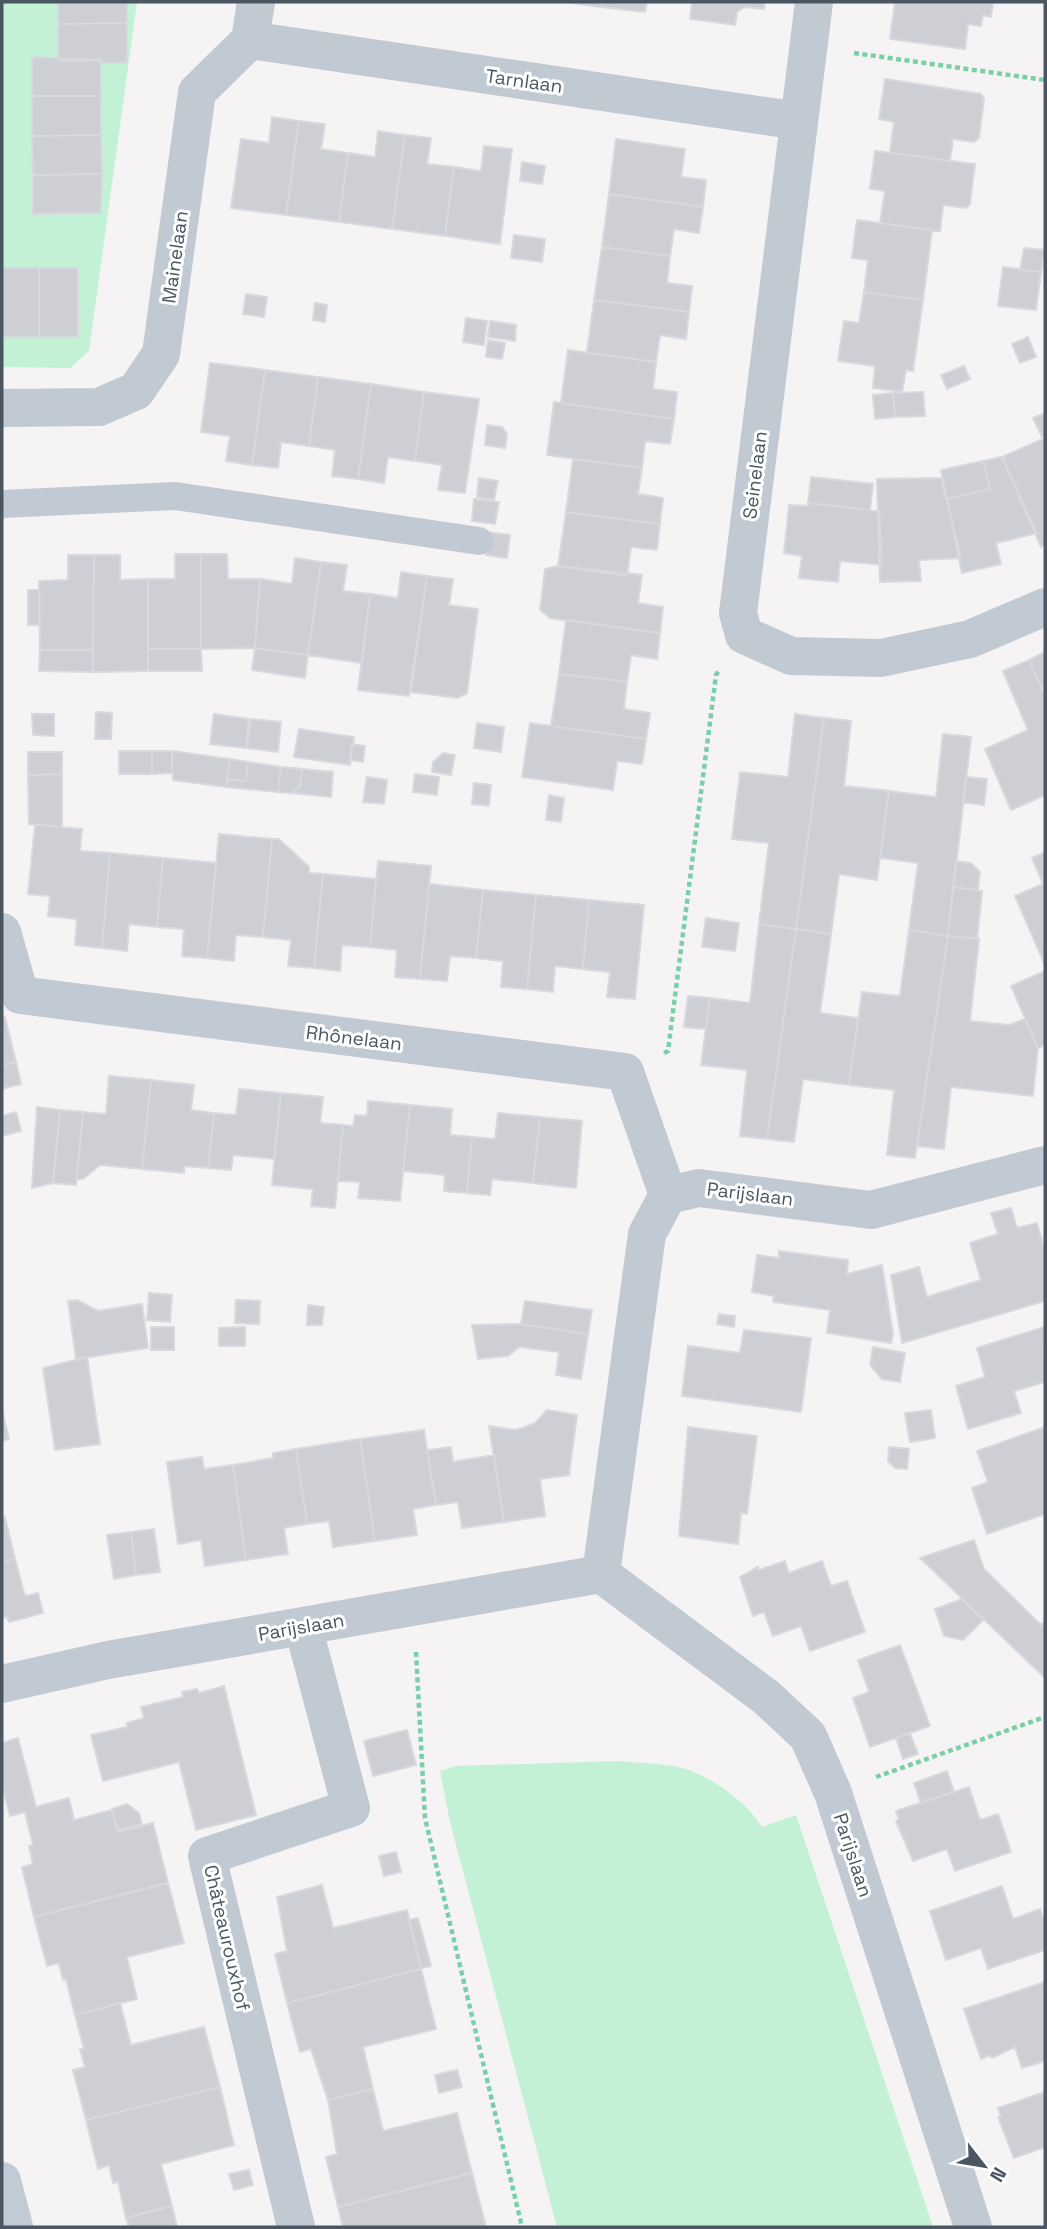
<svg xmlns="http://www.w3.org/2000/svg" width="1047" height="2229" viewBox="0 0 1047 2229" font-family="'Space Grotesk',sans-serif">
<rect width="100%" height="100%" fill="#f5f3f3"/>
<!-- green -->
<path fill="#c3f1d5" d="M2,2H137L89,351L70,368L2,367Z
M617,1761C637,1763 658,1763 678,1767C707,1773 747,1802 762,1827L796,1815L933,2227H557L450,1822L440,1771L456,1766Z"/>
<!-- building -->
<path fill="#cdcfd5" stroke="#d7d9de" stroke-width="2" d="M58,2H127V23L58,24Z
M565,2H602V7Z
M602,2H647L645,12L602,7Z
M692,2H765L764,9L744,7L737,12L735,25L690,19Z
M895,2H993L991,17L983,15L981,26L968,24L965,49L890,39Z
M127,23V63H101V60L58,61V24Z
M32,57L101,60V96H32Z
M885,79L981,94L984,99L979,138L974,142L953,139L950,161L890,153L894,122L879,119Z
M32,96H101V135L32,136Z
M272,117L299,121L286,215L231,208L241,139L269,143Z
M299,121L325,124L321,149L348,153L339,222L286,215Z
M378,131L405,135L392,229L339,222L348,153L375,157Z
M101,135L102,174L33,175L32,136Z
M405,135L431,138L427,164L454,167L445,236L392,229Z
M616,139L685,149L681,177L706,180L703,207L609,194Z
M484,146L512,149L500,244L445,236L454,167L481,171Z
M875,151L975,164L970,204L966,208L943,205L940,231L880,223L885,191L870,189Z
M522,162L545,166L542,184L520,181Z
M102,174L101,213L33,214V175Z
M609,194L703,207L699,233L674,229L670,256L602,247Z
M857,220L932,230L923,300L864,292L868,260L852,258Z
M514,235L545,239L542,262L511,258Z
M602,247L670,256L667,283L692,286L689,312L594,300Z
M1024,248L1044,250L1041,272L1020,270Z
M1003,267L1041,272L1036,310L998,306Z
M2,268H39V337H2Z
M39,268H78V337H39Z
M864,292L923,300L913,371L906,370L902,392L873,388L875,366L838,361L844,321L859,323Z
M246,294L267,297L264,317L243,314Z
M594,300L689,312L686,339L660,335L656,362L587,353Z
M315,303L327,305L325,322L313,320Z
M466,318L487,321L484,345L463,342Z
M490,321L516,325L515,341L488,337Z
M1028,337L1036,357L1020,363L1012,344Z
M488,340L505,343L502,359L486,357Z
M568,350L656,362L653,389L677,392L674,419L561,403Z
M210,363L265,370L252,465L226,461L230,436L201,432Z
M964,366L970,379L947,389L941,375Z
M265,370L318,377L309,446L281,442L278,468L252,465Z
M318,377L371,384L358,479L332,476L335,450L309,446Z
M371,384L424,392L415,461L388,457L384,483L358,479Z
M424,392L479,399L465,493L438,490L442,465L415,461Z
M923,392L925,416L895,417L893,393Z
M893,393L895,417L875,419L873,395Z
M554,402L674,419L670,444L645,441L642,468L547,455Z
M1045,413V544L1041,547L1002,457L1043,439L1033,418Z
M487,425L502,427L507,434L505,448L485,445Z
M1002,457L1037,533L996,543L1001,564L962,573L947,499L990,489L983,461Z
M573,459L642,468L638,494L663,498L660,524L566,512Z
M983,461L990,489L947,499L941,470Z
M811,477L873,484L870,510L808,503Z
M479,478L498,481L494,500L477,497Z
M941,478L961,558L919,560L921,581L880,582L877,479Z
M474,499L499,502L495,524L472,521Z
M808,503L879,511L882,565L840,561L838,582L799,578L802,556L784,553L789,505L807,506Z
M566,512L660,524L657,550L631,547L627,576L558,566Z
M488,532L510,535L507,558L486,555Z
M175,554H201V649H148V579H175Z
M201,554H227L228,579H260L255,648L201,649Z
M68,555H94L93,650H40L39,581L68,580Z
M94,555H120V580L148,579V671L93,672Z
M295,558L321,562L308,655L255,648L260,579L292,584Z
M321,562L347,565L343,591L370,594L362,663L308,655Z
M558,566L642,575L638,603L663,607L660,633L550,618L540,610L545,569Z
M401,572L427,576L409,696L358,690L370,594L398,598Z
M427,576L453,579L449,605L478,609L467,693L458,698L411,692Z
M28,590H39V625H28Z
M566,620L660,633L657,659L631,655L627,682L559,674Z
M255,648L308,655L305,678L252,670Z
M148,649H201L202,671H148Z
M40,650H93V672L39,671Z
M1045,652V696L1029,660Z
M1029,660L1045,696V795L1011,810L985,749L1028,730L1003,671Z
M559,674L627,682L624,709L650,713L646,739L551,726Z
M96,712L112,713L111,739H95Z
M32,714H54V736L33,735Z
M214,714L249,719L246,748L210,744Z
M795,714L824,718L796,929L759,924L769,843L732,839L740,772L788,777Z
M824,718L851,721L844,786L889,791L877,880L839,874L831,934L796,929Z
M251,719L281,722L278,752L247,748Z
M477,723L504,727L501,752L474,748Z
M530,723L646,739L642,764L617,761L613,790L522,777Z
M299,729L354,737L350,765L294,757Z
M943,734L971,737L948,936L909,930L918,863L880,858L889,791L936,797Z
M352,744L365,746L363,762L350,760Z
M119,751H152V774H119Z
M152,751H172V773L152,774Z
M172,751L230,759L226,787L173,780Z
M28,752H62V774L28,775Z
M443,753L455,755L451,775L432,772L433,762Z
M230,759L248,762L246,781L227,779Z
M248,762L281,767L278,792L226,787L227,779L246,781Z
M281,767L302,769L300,786L291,793L278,792Z
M302,769L333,772L331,797L291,793L300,786Z
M62,774V827L29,824L28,775Z
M415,774L439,777L437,795L413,792Z
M367,777L387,780L384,804L363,802Z
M966,777L987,779L984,805L963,802Z
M474,783L491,785L489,806L472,804Z
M549,795L564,798L561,822L546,820Z
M35,825L82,829L80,851L110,853L102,948L75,945L77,919L48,916L50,896L28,894Z
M219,834L272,839L263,937L236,935L234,961L207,958Z
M272,839H279L309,867V873L323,874L314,968L288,966L291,940L263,937Z
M1045,852V883L1043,884L1032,858Z
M110,853L163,858L157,927L129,924L127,951L102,948Z
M163,858L216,863L207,958L182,956L184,929L157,927Z
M378,861L431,866L420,979L395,977L397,950L370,947Z
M956,861L971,863L980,872L978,890L953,887Z
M323,874L376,879L370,947L342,945L340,971L314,968Z
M1045,883V965L1015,896Z
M429,884L483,890L476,958L450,956L447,981L420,979Z
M953,887L982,891L977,939L948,936Z
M483,890L536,895L527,989L501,987L503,961L476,958Z
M536,895L589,900L583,969L555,966L553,992L527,989Z
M589,900L644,905L635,999L607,997L610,972L583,969Z
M706,918L739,923L735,951L702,947Z
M759,924L796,929L767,1139L740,1136L747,1070L701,1065L710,998L750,1003Z
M796,929L831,934L820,1013L858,1018L849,1085L803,1079L794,1142L767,1139Z
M909,930L948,936L915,1158L887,1155L894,1090L849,1085L862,992L900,996Z
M948,936L979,939L970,1021L1009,1025L1025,1019L1038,1048L1033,1096L951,1087L944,1149L917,1146Z
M1045,971V1045L1038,1048L1011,986Z
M688,996L710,998L706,1029L684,1027Z
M5,1017L16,1062L2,1065V1018Z
M16,1062L21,1084L2,1089V1065Z
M109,1076L151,1080L142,1169L100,1165L83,1179H77L83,1112L106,1114Z
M151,1080L194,1085L191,1110L214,1113L208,1168L184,1166V1173L142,1169Z
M239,1089L281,1093L274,1159L233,1155L231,1170L208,1168L214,1113L236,1115Z
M281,1093L323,1097L320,1123L343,1125L335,1208L311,1206L313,1189L272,1185Z
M368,1101L410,1105L400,1201L358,1198L360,1182L338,1181L343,1125L353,1126L355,1115L367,1116Z
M410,1105L452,1109L450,1135L472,1137L467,1193L444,1191L445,1175L403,1171Z
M37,1107L60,1110L53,1183L32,1188Z
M60,1110L83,1112L76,1185L53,1183Z
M16,1112L21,1131L2,1136V1120L5,1115Z
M498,1113L540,1117L533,1183L492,1179L490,1195L467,1193L472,1137L495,1139Z
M540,1117L582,1121L576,1188L533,1183Z
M1011,1208L1017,1228L1037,1223L1045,1252V1301L902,1343L891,1275L919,1267L927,1297L981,1280L970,1243L998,1234L991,1213Z
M779,1251L848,1260L847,1274L882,1265L893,1334L891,1343L827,1333L830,1310L773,1302L774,1296L752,1292L757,1255L779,1258Z
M149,1293L172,1295L170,1322L147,1320Z
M77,1300L98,1311L142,1304L148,1348L76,1359L68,1301Z
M236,1300L260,1301L259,1324L235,1323Z
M525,1301L592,1310L588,1334L521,1324Z
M308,1305L324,1307L322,1325H307Z
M719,1314L735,1316L734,1327L717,1324Z
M521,1324L588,1334L581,1379L556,1375L559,1352L519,1347L508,1356L478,1359L472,1325Z
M151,1327H174V1350H151Z
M245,1327V1346H219V1328Z
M1044,1327L1045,1382L1014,1391L1021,1413L968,1429L956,1386L985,1377L977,1348Z
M744,1330L811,1338L801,1412L682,1396L688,1346L740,1353Z
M873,1347L905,1353L900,1382L882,1379L870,1365Z
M87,1357L100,1444L55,1450L43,1368Z
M2,1410L9,1439L2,1441Z
M547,1410L577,1415L569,1475L540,1479L545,1516L504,1522L489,1426L515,1430L523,1428L535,1423Z
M931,1410L935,1438L910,1442L905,1413Z
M688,1427L757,1436L747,1514L741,1513L738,1544L679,1536Z
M1045,1427V1514L987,1534L972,1488L988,1482L977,1451Z
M424,1430L436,1505L413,1509L417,1535L375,1541L360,1439Z
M360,1439L375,1541L333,1547L329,1521L307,1524L296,1449Z
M451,1447L453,1462L494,1455L504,1522L462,1528L458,1502L436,1505L427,1450Z
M889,1447L909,1449L907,1469L895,1468L888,1461Z
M296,1449L307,1524L284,1528L288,1554L246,1560L233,1465L273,1458V1453Z
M202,1457L204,1469L233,1465L246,1560L205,1566L201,1540L178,1544L167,1462Z
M5,1517L15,1559L2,1562V1518Z
M154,1529L160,1572L136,1575L131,1532Z
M131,1532L136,1575L114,1579L107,1535Z
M974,1540L984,1569L1041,1625L1045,1621V1678L920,1558Z
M15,1559L25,1596L38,1593L43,1613L9,1622L7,1617L2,1618V1562Z
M785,1561L789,1573L822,1561L831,1586L847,1581L865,1632L810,1651L801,1626L773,1636L764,1612L753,1616L740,1577L758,1567L759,1570Z
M962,1599L983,1620L963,1640L944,1636L935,1609Z
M900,1645L930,1726L870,1747L853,1698L869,1692L858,1660Z
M224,1686L256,1815L196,1830L179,1762L103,1781L91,1735L127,1727V1723L144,1718L141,1707L183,1697L182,1692L197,1689L199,1693Z
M407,1730L416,1765L373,1776L364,1741Z
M910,1733L918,1754L903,1759L896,1738Z
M18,1738L36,1807L69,1798L74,1820L112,1810L118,1832L153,1823L168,1883L34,1917L22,1867L33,1864L29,1846L33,1845L25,1812L10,1816L2,1784V1743Z
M947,1771L954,1792L921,1803L914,1783Z
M969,1787L980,1820L998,1814L1011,1852L955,1871L947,1849L913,1861L896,1821L899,1820L896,1811Z
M127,1804L139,1813L142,1824L117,1830L112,1809Z
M396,1852L401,1872L384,1876L379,1856Z
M168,1883L184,1943L127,1957L137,1999L75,2015L66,1979L63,1980L59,1963L47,1966L34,1917Z
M322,1885L333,1928L407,1910L421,1969L287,2003L275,1954L287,1951L277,1897Z
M1002,1886L1013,1919L1040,1909L1045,1923V1950L988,1969L981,1948L946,1960L930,1911Z
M418,1918L431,1966L421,1968L409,1920Z
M421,1969L436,2029L363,2047L373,2089L328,2100L311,2049L300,2052L287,2003Z
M1045,1982V2061L1022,2068L1015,2047L992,2058L990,2055L981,2059L964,2009Z
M120,2003L131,2045L204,2027L220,2087L86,2120L73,2070L85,2067L80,2049H84L75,2015Z
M457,2070L462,2087L439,2093L435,2075Z
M220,2087L234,2145L161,2164L172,2206L126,2218L118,2182L113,2183L109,2165L98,2169L86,2120Z
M373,2089L383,2131L457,2113L472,2173L338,2207L326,2157L337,2154L328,2100Z
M1045,2092V2147L1014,2158L998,2117H1001L998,2108Z
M249,2170L253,2185L234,2190L229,2174Z
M472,2173L486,2227H343L338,2207Z
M172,2206L177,2227H129L126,2218Z"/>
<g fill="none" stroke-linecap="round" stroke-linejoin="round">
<!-- path -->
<path stroke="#7ad0a6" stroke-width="4.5" stroke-dasharray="5 3.5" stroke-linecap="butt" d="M854,53L1045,80
M664,1053L668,1051L716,675L719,670
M416,1652L425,1818L522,2227
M876,1777L1045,1717"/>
<!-- lane -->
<path stroke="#c1cad2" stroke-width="28" d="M2,504L175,496L479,541"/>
<!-- street -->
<path stroke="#c1cad2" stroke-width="38" d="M814,2L738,613L744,635L791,656L881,658L970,639L1045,607
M250,40L799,121
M2,408L99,407L136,391L161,354L197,92L250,40L256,2
M2,932L20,995L625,1072L668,1195
M601,1574L766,1697L808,1736L833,1793L973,2227
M2,1684L108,1660L601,1574L647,1234L668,1195L699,1188L871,1210L1045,1165
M296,2227L207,1856L351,1808L303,1626"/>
<!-- secondary -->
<path stroke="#c1cbd6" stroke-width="38" d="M2,2181L14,2227"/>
</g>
<g text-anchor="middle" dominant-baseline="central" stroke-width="6" stroke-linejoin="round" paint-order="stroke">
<!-- street labels -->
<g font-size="19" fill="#4a5661" stroke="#fff">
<text transform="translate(524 81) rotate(8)">Tarnlaan</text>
<text transform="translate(175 257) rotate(-82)">Mainelaan</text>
<text transform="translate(755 475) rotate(-83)">Seinelaan</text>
<text transform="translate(354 1038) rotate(7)">Rhônelaan</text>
<text transform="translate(750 1194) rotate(7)">Parijslaan</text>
<text transform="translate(301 1627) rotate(-10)">Parijslaan</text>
<text transform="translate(853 1855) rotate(72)">Parijslaan</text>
<text transform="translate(227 1938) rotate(77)">Châteaurouxhof</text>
</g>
</g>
<!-- border -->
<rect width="1047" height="2229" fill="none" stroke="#4a5661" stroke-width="7"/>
<!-- north arrow -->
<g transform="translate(984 2166) rotate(121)" stroke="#ffffff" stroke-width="5" paint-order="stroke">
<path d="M0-5L12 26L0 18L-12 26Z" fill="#4a5661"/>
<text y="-10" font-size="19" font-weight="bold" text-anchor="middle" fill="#4a5661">N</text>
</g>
</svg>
